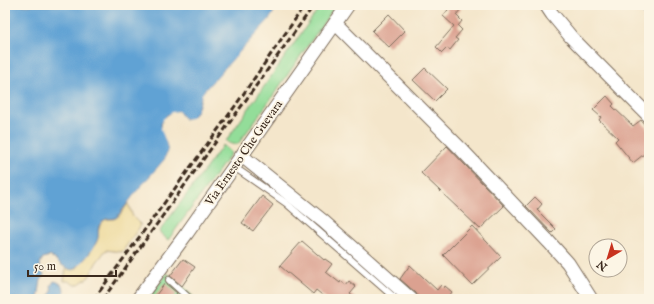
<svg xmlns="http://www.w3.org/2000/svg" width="654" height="304" viewBox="0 0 654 304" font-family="'IM FELL English',serif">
<rect width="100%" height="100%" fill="#fcf5e5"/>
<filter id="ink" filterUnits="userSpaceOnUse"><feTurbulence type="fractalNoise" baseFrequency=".025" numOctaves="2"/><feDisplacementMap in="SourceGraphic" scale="8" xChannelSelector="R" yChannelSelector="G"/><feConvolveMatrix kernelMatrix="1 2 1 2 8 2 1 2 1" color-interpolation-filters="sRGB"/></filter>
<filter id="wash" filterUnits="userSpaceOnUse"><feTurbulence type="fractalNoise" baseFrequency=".012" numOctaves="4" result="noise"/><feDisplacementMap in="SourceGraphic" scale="16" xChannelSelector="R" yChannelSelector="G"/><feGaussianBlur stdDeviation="0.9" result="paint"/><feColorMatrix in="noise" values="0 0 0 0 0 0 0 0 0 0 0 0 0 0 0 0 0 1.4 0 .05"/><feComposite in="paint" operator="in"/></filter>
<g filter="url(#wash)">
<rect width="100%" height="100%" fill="#f4e6cb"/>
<!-- green -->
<path fill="#93dd99" stroke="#67845c" d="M321,5H336L270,100L238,144C233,145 230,144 226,141Z
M223,145L231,152L230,155L168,240L159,232Z
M167,273L196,299H148Z"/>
<!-- sand -->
<path fill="#eeda9e" stroke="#94825e" d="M128,203L133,217L141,225L122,252L106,250L96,263L89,277L79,284L75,285L68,281H64L66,269L77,268C83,259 91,252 96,243C100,236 96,229 102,222C106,217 111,221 116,218C121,215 125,208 128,203Z"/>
<!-- water -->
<path fill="#61a2d4" stroke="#4e6679" d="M5,5H278L270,19L205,90C197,101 201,116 185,120L178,111L167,115L161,124L167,145L168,149L165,159L138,190L117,217C113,220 107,217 103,221C96,227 99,231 98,238C96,247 80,266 73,270C62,268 59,261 50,256L43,258C38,265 40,269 44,275L41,280L38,299H5Z
M54,281C64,283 66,291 63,299H50V294L52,291L51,286Z"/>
<!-- pier -->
<path fill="#f4e6cb" d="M278,5L280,6L271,20L206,91L197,117L190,121L185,122L178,113L173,114L165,120L163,129L169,144L170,149L166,160L129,206L128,203L138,190L165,159L168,149L167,145L161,129L163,119L172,112L178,111L185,120L195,115L200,106L202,94L205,90L270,19Z"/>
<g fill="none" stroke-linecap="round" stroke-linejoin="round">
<!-- stream -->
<path stroke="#61a2d4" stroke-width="3.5" d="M637,5L649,18"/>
</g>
<g id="blocks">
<!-- building -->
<path fill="#dba190" d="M442,5H457L461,9L456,15L462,21L458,26L462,30L455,38L458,40L450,50L447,48L442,53L436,47L454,26L443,16L448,10Z
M389,14L405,31L389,47L372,31Z
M425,68L447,89L435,101L413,80Z
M607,96L614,104L612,106L633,126L641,120L649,131V150L633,163L615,141L618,138L599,120L601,117L593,110Z
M447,146L504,206L480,229L421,173Z
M262,196L273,205L253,231L242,223Z
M535,197L542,204L537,210L556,229L552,233L526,206Z
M472,226L501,257L472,285L443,255Z
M302,241L324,260L325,259L332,264L326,272L340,283L341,281L346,285L349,281L356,287L350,294L356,299H327L316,290L313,294L280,266Z
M183,259L195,267L182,286L170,276Z
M410,265L437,290L441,285L444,288L445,286L452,292L447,299H419L416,293L400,279Z
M165,283L177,293L173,299H153Z"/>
</g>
</g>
<g filter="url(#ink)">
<use href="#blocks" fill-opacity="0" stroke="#7c6c5b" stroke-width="1"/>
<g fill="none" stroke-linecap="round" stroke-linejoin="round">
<!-- service casing -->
<g stroke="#7c6c5b" stroke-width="8">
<path id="service" d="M234,167L286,203L396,299
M169,280L190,299"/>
</g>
<!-- minor casing -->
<g stroke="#7c6c5b" stroke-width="15">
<path id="minor" d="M546,5L552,14L571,37L649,116
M335,23L460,148L549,242L568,263L591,299
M242,156L323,221L411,299
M138,299L187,233L348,5"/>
</g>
<!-- service -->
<use href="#service" stroke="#fff" stroke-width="6"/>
<!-- minor -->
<use href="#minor" stroke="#fff" stroke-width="13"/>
<!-- rail -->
<path stroke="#3b2a1e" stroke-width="3" stroke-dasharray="6 3" stroke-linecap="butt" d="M94,299L233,109L305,5
M103,299L314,5"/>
</g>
</g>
<g text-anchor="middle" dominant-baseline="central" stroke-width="4" stroke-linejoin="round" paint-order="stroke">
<!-- street labels -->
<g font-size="12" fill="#3b2a1e" stroke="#fcf5e5">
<text transform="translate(244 153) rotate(-55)">Via Ernesto Che Guevara</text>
</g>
</g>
<!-- margin -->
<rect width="654" height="304" fill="none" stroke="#fcf5e5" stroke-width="20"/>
<!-- north arrow -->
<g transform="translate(608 258) rotate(218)"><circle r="19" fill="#fcf5e5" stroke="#afa495"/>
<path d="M0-3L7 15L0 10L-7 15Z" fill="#c8321e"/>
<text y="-6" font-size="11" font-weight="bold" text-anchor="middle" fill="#3b2a1e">N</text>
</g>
<!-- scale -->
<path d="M28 270v6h88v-6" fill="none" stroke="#3b2a1e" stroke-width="2"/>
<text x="34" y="270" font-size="12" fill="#3b2a1e" stroke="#fcf5e5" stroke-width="3" paint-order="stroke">50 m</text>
</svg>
